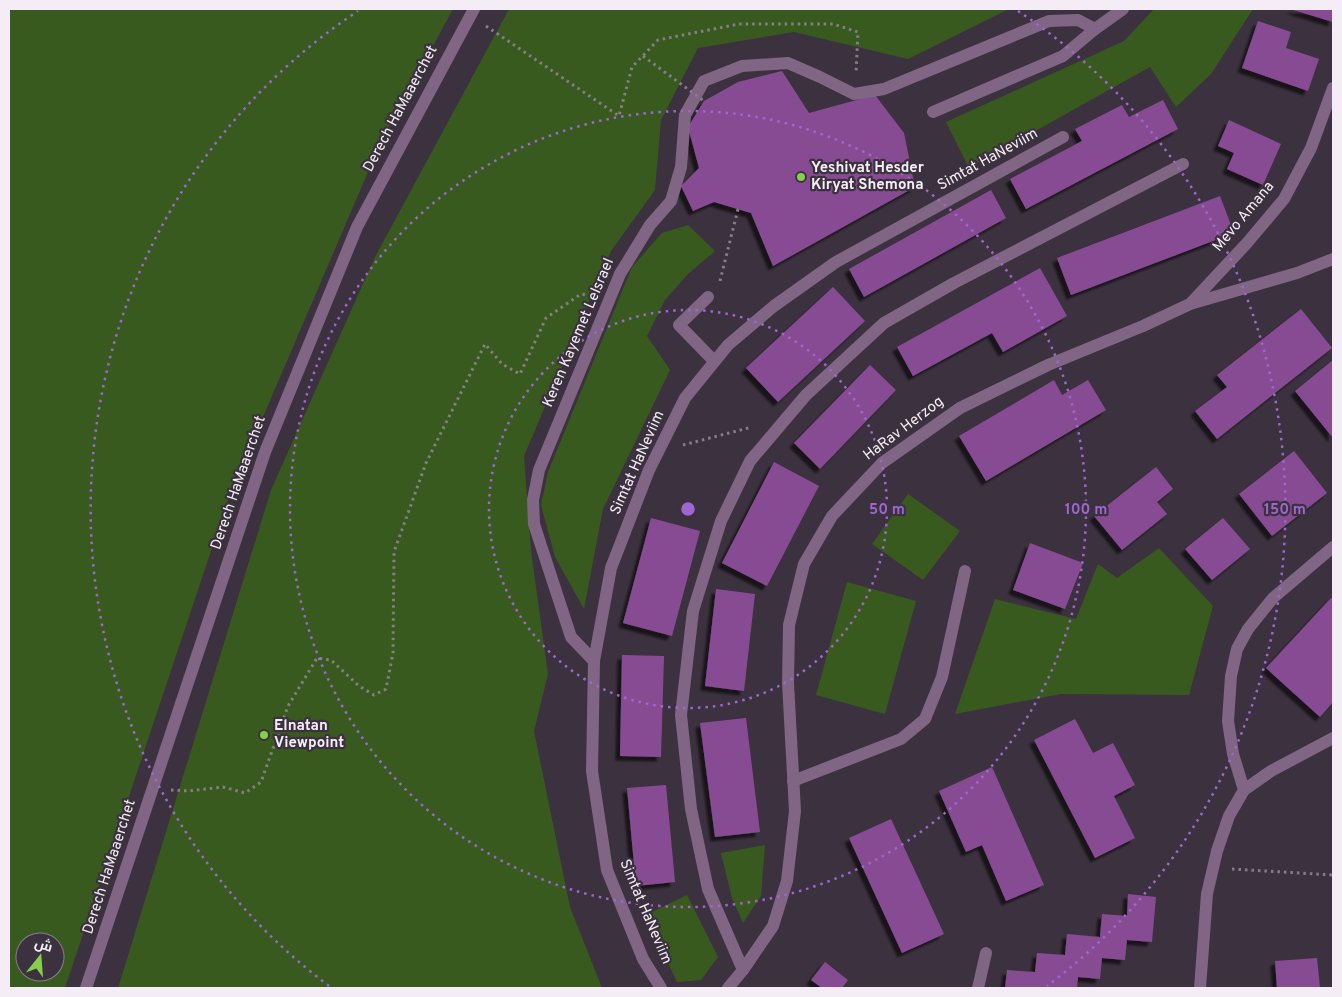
<svg xmlns="http://www.w3.org/2000/svg" width="1342" height="997" viewBox="0 0 1342 997" font-family="Overpass,Cairo,sans-serif">
<defs>
<filter id="shadow"><feDropShadow dx="-4.5" dy="4.5" stdDeviation="1" flood-color="#0009"/></filter>
</defs>
<rect width="100%" height="100%" fill="#3c313e"/>
<!-- green -->
<path fill="#395a1f" fill-rule="evenodd" d="M9,9H453L380,144L230,494L65,988H9ZM25,942H55V972H25Z
M509,9H1009L908,59L794,32L698,48L661,120L655,190L611,251L524,456L531,551L548,674L534,731L570,907L602,988H118L271,490L375,257Z
M1154,9H1253L1211,74L1176,107L1150,67L969,168L946,122L1124,41Z
M688,225L715,251L688,274L665,300L647,336L670,370L603,509L584,609L555,557L541,505L548,472L632,267L662,233Z
M908,494L960,531L923,580L872,544Z
M1159,548L1213,606L1189,695L1061,694L955,714L995,599L1076,619L1098,564L1117,578Z
M847,582L916,601L885,714L816,695Z
M765,845L761,896L743,923L732,898L721,853Z
M687,895L718,957L701,980L677,982L646,915Z"/>
<!-- building -->
<path fill="#874c94" filter="url(#shadow)" d="M1290,9H1333V22Z
M1258,21L1291,32L1286,48L1319,59L1308,91L1242,68Z
M782,71L809,113L875,95L904,133L915,187L773,266L751,213L714,202L693,211L681,186L699,168L688,127L704,101L738,82Z
M1163,100L1178,129L1026,209L1010,179L1082,141L1075,129L1122,105L1129,117Z
M1229,120L1281,144L1263,185L1227,169L1234,153L1218,146Z
M991,190L1006,218L864,297L849,269Z
M1220,196L1234,233L1071,295L1057,258Z
M1040,268L1067,316L1003,352L992,333L913,376L897,347Z
M833,287L865,321L778,402L746,368Z
M1301,309L1332,348L1217,439L1195,411L1227,387L1217,375Z
M1333,360V438L1295,391Z
M870,365L896,390L820,469L794,443Z
M1054,380L1062,395L1088,380L1106,410L986,481L959,436Z
M1294,451L1327,493L1272,536L1239,494Z
M774,462L819,486L767,586L722,563Z
M1156,467L1173,489L1157,502L1167,514L1122,550L1094,516Z
M651,518L700,531L672,636L623,623Z
M1223,518L1250,549L1212,580L1185,549Z
M1030,543L1083,563L1065,609L1013,590Z
M716,589L755,594L744,691L705,686Z
M1331,598L1333,600V702L1320,717L1266,668Z
M622,655L664,656L661,757L620,756Z
M746,718L760,832L715,837L700,723Z
M1075,719L1093,753L1113,743L1135,785L1114,796L1135,838L1095,858L1034,740Z
M992,767L1044,885L1006,901L982,845L966,852L939,791Z
M666,785L675,882L636,886L627,788Z
M891,819L944,934L902,953L849,838Z
M1128,894L1156,897L1152,942L1127,940L1125,960L1102,958L1100,979L1078,977L1077,988H1005L1007,970L1035,972L1037,953L1065,955L1067,934L1100,937L1102,914L1127,916Z
M1317,958L1320,988H1277L1275,961Z
M825,962L848,980L842,988H822L811,980Z"/>
<g fill="none" stroke-linecap="round" stroke-linejoin="round">
<!-- path -->
<path stroke="#867d88" stroke-width="3" stroke-dasharray="2.5 4" stroke-linecap="butt" d="M486,26L619,116L632,67L658,40L739,24H833L858,32L856,74
M720,281L738,209
M683,445L752,427
M171,790L189,791L223,787L245,793L261,782L288,706L317,658L331,660L359,686L374,695L386,689L393,653L394,552L426,463L485,344L502,364L520,374L546,318L581,294L590,295
M1232,869L1333,875"/>
<!-- service -->
<path stroke="#806585" stroke-width="12" d="M933,112L1063,56L1095,29
M708,297L679,325L714,361
M793,781L901,739L925,719L942,677L965,571
M743,970L708,889L691,809L681,715L693,611L721,521L750,461L806,395L884,323L954,283L1183,164
M978,988L986,953"/>
<!-- minor -->
<path stroke="#806585" stroke-width="12" d="M1190,304L1247,243L1284,199L1311,148L1333,88
M594,661L571,637L534,524L533,500L539,470L620,274L650,225L671,201L681,167L685,115L704,81L742,66L788,63L820,77L854,94L884,89L1049,21L1078,20L1095,29L1123,9
M1244,790L1233,754L1228,721L1231,676L1237,649L1248,629L1273,598L1333,547
M86,988L265,452L357,227L474,9
M661,988L643,959L607,870L592,771L594,661L611,568L649,470L685,398L728,345L774,306L836,262L1063,137
M728,988L743,970L773,926L787,881L795,811L788,683L789,625L804,564L832,516L882,463L960,408L1048,365L1143,326L1190,304L1297,273L1333,259
M1200,988L1207,894L1217,851L1229,816L1244,790L1271,771L1333,738"/>
<!-- path-bridge -->
<path stroke="#867d88" stroke-width="3" stroke-dasharray="2.5 4" stroke-linecap="butt" d="M643,56L704,101"/>
</g>
<!-- distance rings -->
<g fill="none" stroke="#9f66d0" stroke-width="2.5" stroke-dasharray="2.5 5">
<circle cx="688" cy="509" r="199"/>
<circle cx="688" cy="509" r="398"/>
<path d="M329 986A597 597 0 0 1 358 11M1018 11A597 597 0 0 1 1047 986"/>
</g>
<!-- markers -->
<g fill="#86cf4b" stroke="#3c313e" stroke-width="2">
<circle cx="801" cy="177" r="5"/>
<circle cx="264" cy="735" r="5"/>
</g>
<g text-anchor="middle" dominant-baseline="central" stroke-width="4.5" stroke-linejoin="round" paint-order="stroke">
<!-- street labels -->
<g font-size="15" fill="#f4edf6" stroke="#3c313e">
<text transform="translate(401 109) rotate(-62)">Derech HaMaaerchet</text>
<text transform="translate(988 160) rotate(-29)">Simtat HaNeviim</text>
<text transform="translate(1244 217) rotate(-50)">Mevo Amana</text>
<text transform="translate(579 333) rotate(-67)">Keren Kayemet LeIsrael</text>
<text transform="translate(904 429) rotate(-37)">HaRav Herzog</text>
<text transform="translate(638 463) rotate(-66)">Simtat HaNeviim</text>
<text transform="translate(239 483) rotate(-71)">Derech HaMaaerchet</text>
<text transform="translate(110 867) rotate(-72)">Derech HaMaaerchet</text>
<text transform="translate(645 912) rotate(67)">Simtat HaNeviim</text>
</g>
<!-- poi labels -->
<g font-size="15" font-weight="bold" fill="#f4edf6" stroke="#3c313e" text-anchor="start">
<text x="811" y="168">Yeshivat Hesder<tspan x="811" dy="17">Kiryat Shemona</tspan></text>
<text x="274" y="726">Elnatan<tspan x="274" dy="17">Viewpoint</tspan></text>
</g>
</g>
<circle cx="688" cy="509" r="8" fill="#9f66d0" stroke="#3c313e" stroke-width="2.5"/>
<g font-size="15" text-anchor="middle" font-weight="bold" fill="#9f66d0" stroke="#3c313e" stroke-width="4.5" stroke-linejoin="round" paint-order="stroke">
<text x="887" y="514">50 m</text>
<text x="1086" y="514">100 m</text>
<text x="1285" y="514">150 m</text>
</g>
<!-- border -->
<rect width="1342" height="997" fill="none" stroke="#f4edf6" stroke-width="20"/>
<!-- north arrow -->
<g transform="translate(40 957) rotate(17)"><circle r="24" fill="#3c313e" stroke="#867c88"/>
<path d="M0-4L9 19L0 12L-9 19Z" fill="#86cf4b"/>
<text y="-8" font-size="14" font-weight="bold" text-anchor="middle" fill="#f4edf6">ش</text>
</g>
</svg>
